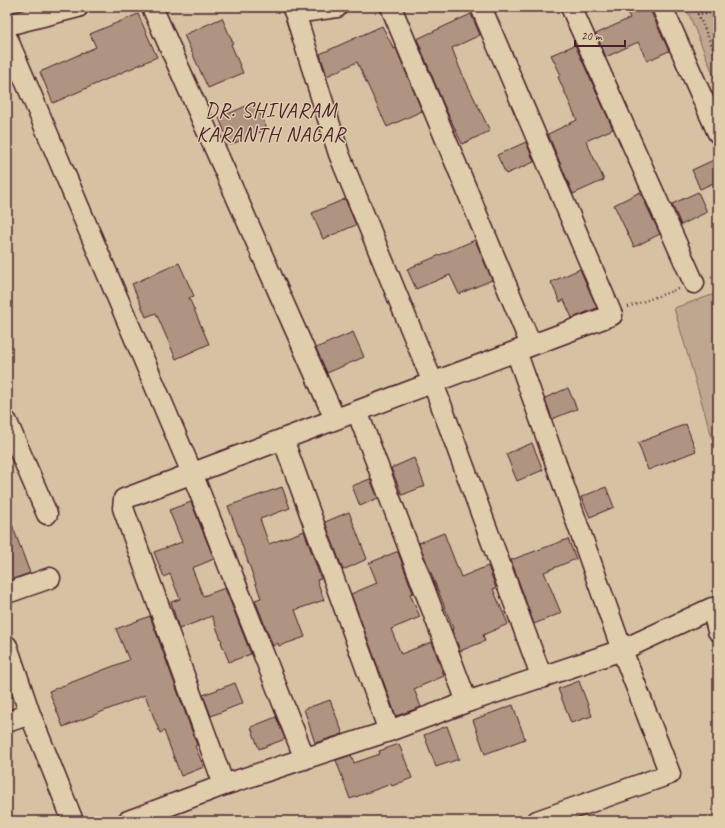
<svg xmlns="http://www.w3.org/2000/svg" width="725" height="828" viewBox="0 0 725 828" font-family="Caveat,sans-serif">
<rect width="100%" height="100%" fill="#d6c2a3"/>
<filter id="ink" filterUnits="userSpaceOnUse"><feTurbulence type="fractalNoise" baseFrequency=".025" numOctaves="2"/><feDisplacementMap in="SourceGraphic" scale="8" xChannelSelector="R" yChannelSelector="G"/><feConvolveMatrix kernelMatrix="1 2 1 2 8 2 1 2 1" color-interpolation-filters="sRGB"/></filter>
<g filter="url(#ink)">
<!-- green -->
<path fill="#bfa78f" stroke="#84635d" d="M686,7H718V86Z
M718,293V458L674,308Z"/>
<!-- building -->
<path fill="#af9481" stroke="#4a1f2b" d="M625,7H651V12L669,51L647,61L638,42L606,57L596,34L630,18Z
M138,14L157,57L53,103L40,72L96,47L90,34Z
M471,14L480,35L452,48L460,69L490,131L462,144L443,103L417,39Z
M222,18L233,43L231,44L243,73L208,88L184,35Z
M382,26L394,49L396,48L422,111L387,127L357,62L327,76L320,54Z
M575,45L613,129L586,141L604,180L573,194L548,134L577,120L558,77L561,75L551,55Z
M255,102L267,129L230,145L219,118Z
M526,142L534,162L506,174L497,155Z
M718,158V181L700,189L692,170Z
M640,192L660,234L634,247L614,205Z
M698,192L707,212L681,225L672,204Z
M345,199L356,225L323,239L312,213Z
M475,240L492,280L459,294L450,275L416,289L407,269Z
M179,263L194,296L189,298L209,344L176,359L156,313L146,317L132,284Z
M580,269L597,308L572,318L564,300L560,302L551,282Z
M353,332L364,357L327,373L316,348Z
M568,388L577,409L552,419L545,398Z
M686,424L696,451L648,470L638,443Z
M532,443L543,470L517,481L506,454Z
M414,458L425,486L402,495L391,468Z
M370,479L378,498L360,506L352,486Z
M282,487L290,508L260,519L269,544L304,531L321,579L317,580L324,600L295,610L305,637L279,646L278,643L273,646L255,600L261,598L228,506Z
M606,487L614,507L590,517L581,497Z
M191,502L214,559L192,568L203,596L225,588L251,654L229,662L221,642H222L212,616L179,629L171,602L180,599L170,574L164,577L154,552L182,542L169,510Z
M349,512L367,559L343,570L325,522Z
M7,514H8L30,573L7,581Z
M444,533L461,577L488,566L496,588L493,589L508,624L483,635L485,641L460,651L452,629L453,628L419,543Z
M568,539L576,559L544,572L561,613L534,624L511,560Z
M396,552H398L413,593L410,594L420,617L391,629L401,654L432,642L444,676L414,689L421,707L396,716L351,594L377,583L369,563Z
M150,616L197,745L195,746L204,767L181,776L164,731L160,733L145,695L63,727L49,691L129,660L116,629Z
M579,681L592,716L571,723L558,689Z
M235,683L243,703L211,716L203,695Z
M330,700L343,734L315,743L304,709Z
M513,705L525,739L485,754L473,720Z
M276,717L285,739L259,749L251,727Z
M447,726L459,759L436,767L424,735Z
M399,744L412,778L392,786L391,784L350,799L336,760L351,755L354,763L380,754L379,751Z"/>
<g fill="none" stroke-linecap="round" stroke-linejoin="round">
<!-- minor casing -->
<g stroke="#4a1f2b" stroke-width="23">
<path id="minor" d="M152,7L335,419
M292,7L295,13L337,7
M391,7L531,345
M571,7L694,283
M662,7L718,133
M295,13L339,154L433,383L542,678
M7,25L78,7
M7,38L192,473L305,759
M516,351L622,650L670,774L537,821
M357,411L467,702
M7,422L47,514
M283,439L389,731
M7,593L50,578
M7,646L30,714L73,821
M7,722L30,714
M224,785L389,731L467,702L622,650L712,608L718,631
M128,821L224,785L123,508L124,499L612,315L481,7"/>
</g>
<!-- path -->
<path stroke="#4a1f2b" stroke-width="2.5" stroke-dasharray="1 3" stroke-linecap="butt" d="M718,12L698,14L718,60
M711,277L718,275
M628,307L678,289"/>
<!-- minor -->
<use href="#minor" stroke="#dfcdab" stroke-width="20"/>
</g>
</g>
<g text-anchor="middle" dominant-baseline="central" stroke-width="3" stroke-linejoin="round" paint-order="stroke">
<!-- quarter labels -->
<g font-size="21" letter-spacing="1" fill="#4a1f2b" stroke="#dfcdab">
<text x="271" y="110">DR. SHIVARAM<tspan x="271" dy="24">KARANTH NAGAR</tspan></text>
</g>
</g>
<!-- margin -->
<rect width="725" height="828" fill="none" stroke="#dfcdab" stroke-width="24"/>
<rect x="12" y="12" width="701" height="804" fill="none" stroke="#4a1f2b" stroke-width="1.5" filter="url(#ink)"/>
<!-- scale -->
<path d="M575 40v6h50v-6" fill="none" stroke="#4a1f2b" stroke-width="2"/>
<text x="581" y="40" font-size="12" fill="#4a1f2b" stroke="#dfcdab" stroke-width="3" paint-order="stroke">20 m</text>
</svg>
